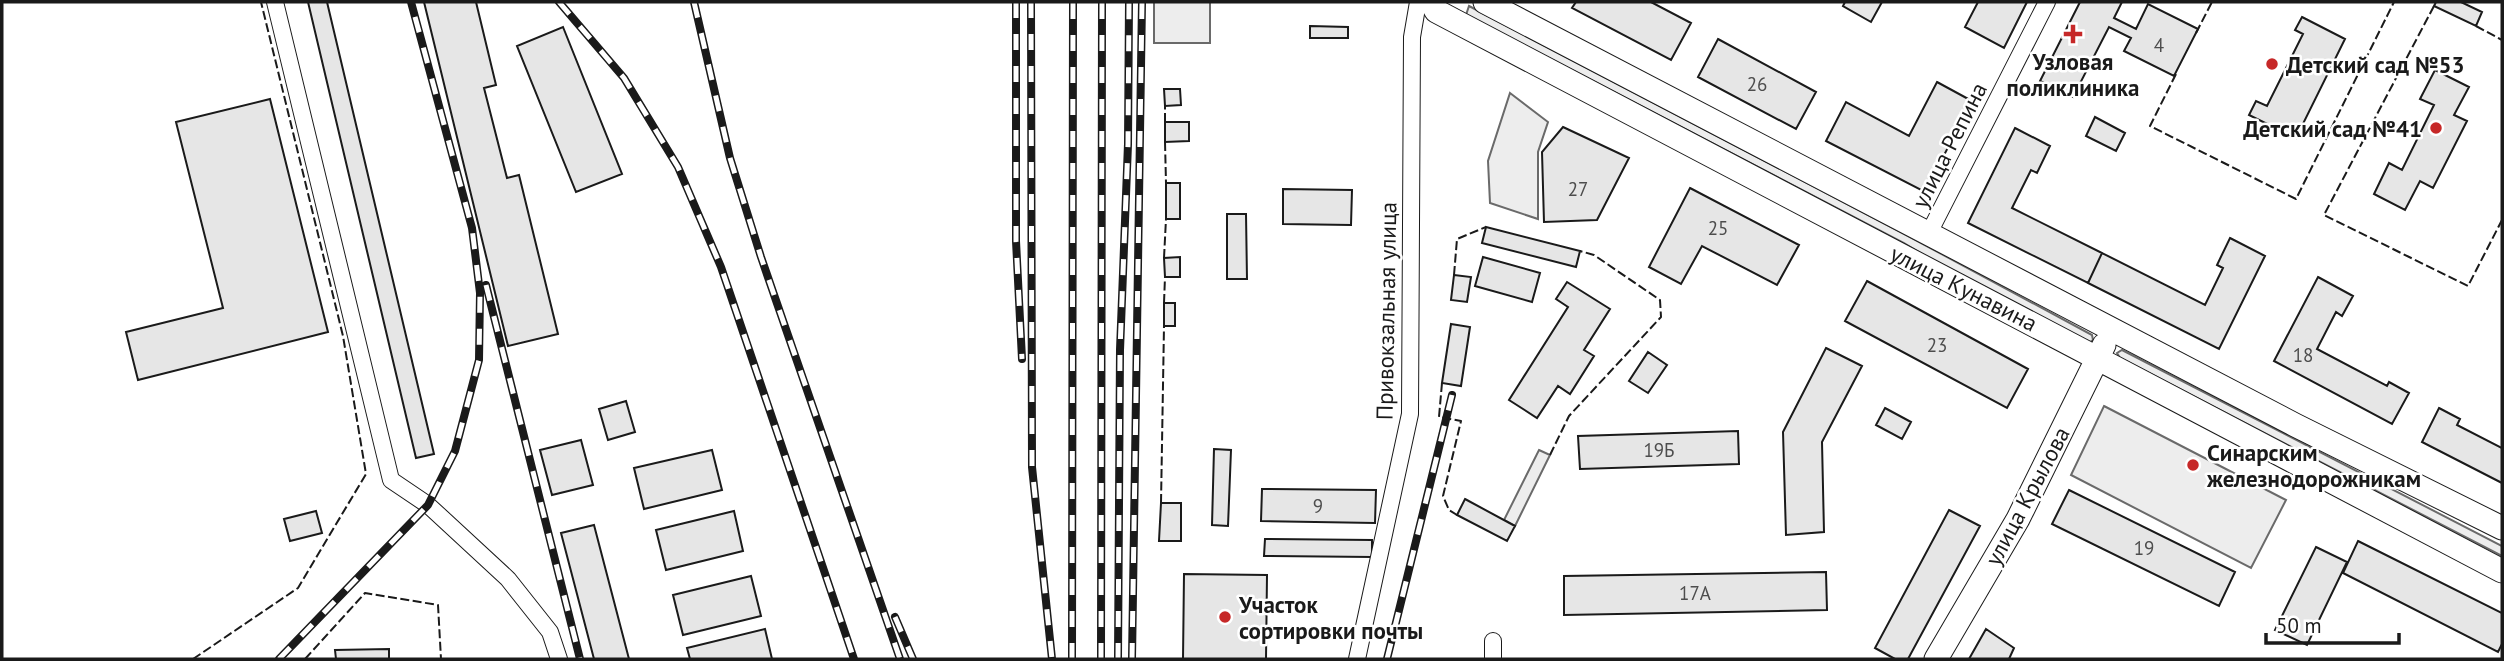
<svg xmlns="http://www.w3.org/2000/svg" width="2504" height="661" viewBox="0 0 2504 661" font-family="'PT Sans',sans-serif">
<rect width="100%" height="100%" fill="#fff"/>
<!-- built -->
<path fill="#ededed" stroke="#6a6a6a" stroke-width="2" d="M1154,2H1210V43H1154Z
M1469,6L1908,236L2092,335L2093,340L2089,343L1935,262L1904,243L1466,15Z
M1510,93L1548,122L1538,152V219L1490,203L1488,161Z
M2122,350L2502,546V556L2120,358L2117,353Z
M2104,406L2286,500L2251,568L2071,475Z
M1539,450L1550,455L1515,526L1504,520Z"/>
<!-- building -->
<path fill="#e6e6e6" stroke="#1a1a1a" stroke-width="2" d="M308,2H327L434,454L416,458Z
M424,2H476L496,85L484,88L507,178L519,175L558,334L508,346Z
M1576,2H1651L1691,23L1671,60L1572,8Z
M1845,2H1882L1871,22L1843,6Z
M1978,2H2027L2004,48L1965,27Z
M2080,2H2122L2114,18L2136,29L2148,4L2198,29L2174,76L2124,51L2131,38L2109,27L2073,97L2040,81Z
M2436,2H2461L2482,12L2476,26L2434,6Z
M2302,17L2345,39L2296,138L2249,115L2256,101L2267,106L2303,34L2295,30Z
M1310,26L1348,27V38H1310Z
M563,27L622,174L576,192L517,46Z
M1718,39L1816,92L1796,129L1698,77Z
M2435,70L2469,87L2454,115L2467,121L2433,188L2420,181L2405,210L2374,194L2389,163L2402,170L2434,105L2420,99Z
M1937,82L1972,101L1925,192L1826,141L1846,102L1909,136Z
M1164,89H1180L1181,105L1165,106Z
M270,99L328,332L138,380L126,332L223,308L176,122Z
M2095,117L2125,133L2116,151L2086,136Z
M1165,122H1189V141L1165,142Z
M1563,127L1629,158L1597,220L1544,222L1542,152Z
M2015,128L2050,146L2037,173L2031,170L2012,208L2102,253L2088,283L1968,223Z
M1166,183H1180V219H1166Z
M1690,188L1799,245L1777,285L1702,246L1681,284L1649,267Z
M1283,189L1352,190L1351,225L1283,224Z
M1227,214H1246L1247,279H1227Z
M1486,227L1580,251L1576,267L1482,243Z
M2230,238L2265,256L2219,349L2088,283L2102,253L2205,305L2223,268L2217,265Z
M1180,257V277H1165L1164,258Z
M1483,257L1540,273L1532,302L1475,286Z
M1454,275L1471,277L1467,302L1451,300Z
M2318,277L2353,296L2342,316L2336,312L2317,349L2387,386L2389,382L2409,393L2392,424L2274,361Z
M1867,281L2028,369L2007,408L1845,321Z
M1567,282L1610,309L1584,350L1594,356L1570,394L1558,386L1537,418L1509,400L1568,307L1556,299Z
M1164,303H1175V326H1164Z
M1451,324L1470,327L1461,386L1442,383Z
M1826,348L1862,366L1822,442L1824,532L1786,535L1783,432Z
M1648,352L1667,365L1648,393L1629,381Z
M626,401L635,432L608,440L599,409Z
M1885,408L1911,422L1902,439L1876,425Z
M2439,408L2460,419L2457,425L2502,448V483L2422,442Z
M1738,431L1739,464L1580,469L1578,436Z
M581,440L593,485L552,495L540,450Z
M1214,449L1231,450L1228,526L1212,525Z
M712,450L722,490L644,509L634,468Z
M1262,489L1376,490L1375,523L1261,521Z
M2069,490L2235,572L2219,606L2052,524Z
M1465,499L1515,526L1507,541L1457,515Z
M1161,503H1181V541H1159Z
M1949,510L1980,526L1908,659H1895L1875,648Z
M316,511L322,533L290,541L284,519Z
M734,511L743,551L666,570L656,530Z
M594,525L629,659H594L561,533Z
M1265,539L1372,540V557L1264,556Z
M2358,541L2502,613V644L2498,652L2343,573Z
M2316,547L2347,562L2307,645L2275,630Z
M1826,572L1827,610L1564,615V576Z
M1184,574L1267,575L1266,659H1183Z
M751,576L761,616L683,635L673,595Z
M765,629L772,659H690L687,648Z
M1986,629L2014,648L2009,659H1969Z
M389,649V659H336L335,650Z"/>
<g fill="none" stroke-linecap="round" stroke-linejoin="round">
<!-- street casing -->
<g stroke="#1a1a1a" stroke-width="18">
<path id="street" d="M275,2L391,480L428,505L508,579L550,632L559,659
M1929,233L2047,2
M1493,641V659
M1357,659L1410,414L1412,37L1418,2"/>
</g>
<!-- secondary casing -->
<g stroke="#1a1a1a" stroke-width="25">
<path id="secondary" d="M1431,2L1436,11L1455,21L2502,571
M1485,2L2295,425L2502,528
M1936,659L2018,519L2104,345"/>
</g>
<!-- street -->
<use href="#street" stroke="#fff" stroke-width="16"/>
<!-- secondary -->
<use href="#secondary" stroke="#fff" stroke-width="23"/>
<!-- rail casing -->
<g stroke="#1a1a1a" stroke-width="8">
<path id="rail" d="M559,2L624,78L678,167L721,267L854,659
M694,2L730,158L761,257L900,659
M1016,2V241L1022,359
M1031,2L1032,467L1052,659
M486,285L580,659
M895,617L913,659
M279,659L428,505L455,451L479,360L480,293L472,228L411,2
M1072,659L1073,2
M1101,659L1102,2
M1118,659L1120,350L1128,144L1129,2
M1132,659L1142,2
M1387,659L1452,395"/>
</g>
<!-- rail -->
<use href="#rail" stroke="#fff" stroke-width="5" stroke-dasharray="16" stroke-linecap="butt"/>
<!-- fence -->
<path stroke="#1a1a1a" stroke-width="2" stroke-dasharray="9 3.5" stroke-linecap="butt" d="M2434,6L2324,215L2468,286L2502,220
M2476,26L2502,40
M2196,33L2212,2
M2176,74L2150,126L2296,199L2394,2
M1165,122V106
M1165,142L1166,183
M1164,258L1166,219
M1454,275L1457,239L1486,227
M1164,303L1165,277
M1442,383L1439,417L1461,421L1443,496L1449,510L1457,515
M1550,455L1569,416L1661,317L1660,300L1594,255L1580,251
M1161,503L1164,326
M193,659L298,588L366,474L343,336L261,2
M305,659L365,593L438,605L441,659"/>
</g>
<!-- markers -->
<g fill="#c62828" stroke="#fff" stroke-width="2.5">
<path d="M2069.5 23.5h7v7h7v7h-7v7h-7v-7h-7v-7h7z"/>
<circle cx="2272" cy="64" r="7"/>
<circle cx="2436" cy="128" r="7"/>
<circle cx="2193" cy="465" r="7"/>
<circle cx="1225" cy="617" r="7"/>
</g>
<g text-anchor="middle" dominant-baseline="central" stroke-width="5" stroke-linejoin="round" paint-order="stroke">
<!-- number labels -->
<g font-size="19" fill="#4d4d4d">
<text x="2159" y="45">4</text>
<text x="1757" y="84">26</text>
<text x="1578" y="189">27</text>
<text x="1718" y="228">25</text>
<text x="1937" y="345">23</text>
<text x="2303" y="355">18</text>
<text x="1659" y="450">19Б</text>
<text x="1318" y="506">9</text>
<text x="2144" y="548">19</text>
<text x="1695" y="593">17А</text>
</g>
<!-- poi labels -->
<g font-size="23" font-weight="bold" fill="#1a1a1a" stroke="#fff" text-anchor="start">
<text x="2073" y="61" text-anchor="middle">Узловая<tspan x="2073" dy="26">поликлиника</tspan></text>
<text x="2286" y="64">Детский сад №53</text>
<text x="2422" y="128" text-anchor="end">Детский сад №41</text>
<text x="2207" y="452">Синарским<tspan x="2207" dy="26">железнодорожникам</tspan></text>
<text x="1239" y="604">Участок<tspan x="1239" dy="26">сортировки почты</tspan></text>
</g>
<!-- street labels -->
<g font-size="23" fill="#1a1a1a" stroke="#fff">
<text transform="translate(1949 145) rotate(-63)">улица Репина</text>
<text transform="translate(1964 288) rotate(27)">улица Кунавина</text>
<text transform="translate(1386 311) rotate(-89)">Привокзальная улица</text>
<text transform="translate(2027 496) rotate(-62)">улица Крылова</text>
</g>
</g>
<!-- border -->
<rect width="2504" height="661" fill="none" stroke="#1a1a1a" stroke-width="7"/>
<!-- scale -->
<path d="M2266 633v10h133v-10" fill="none" stroke="#1a1a1a" stroke-width="3.5"/>
<text x="2276" y="633" font-size="21" fill="#1a1a1a" stroke="#ffffff" stroke-width="5" paint-order="stroke">50 m</text>
</svg>
